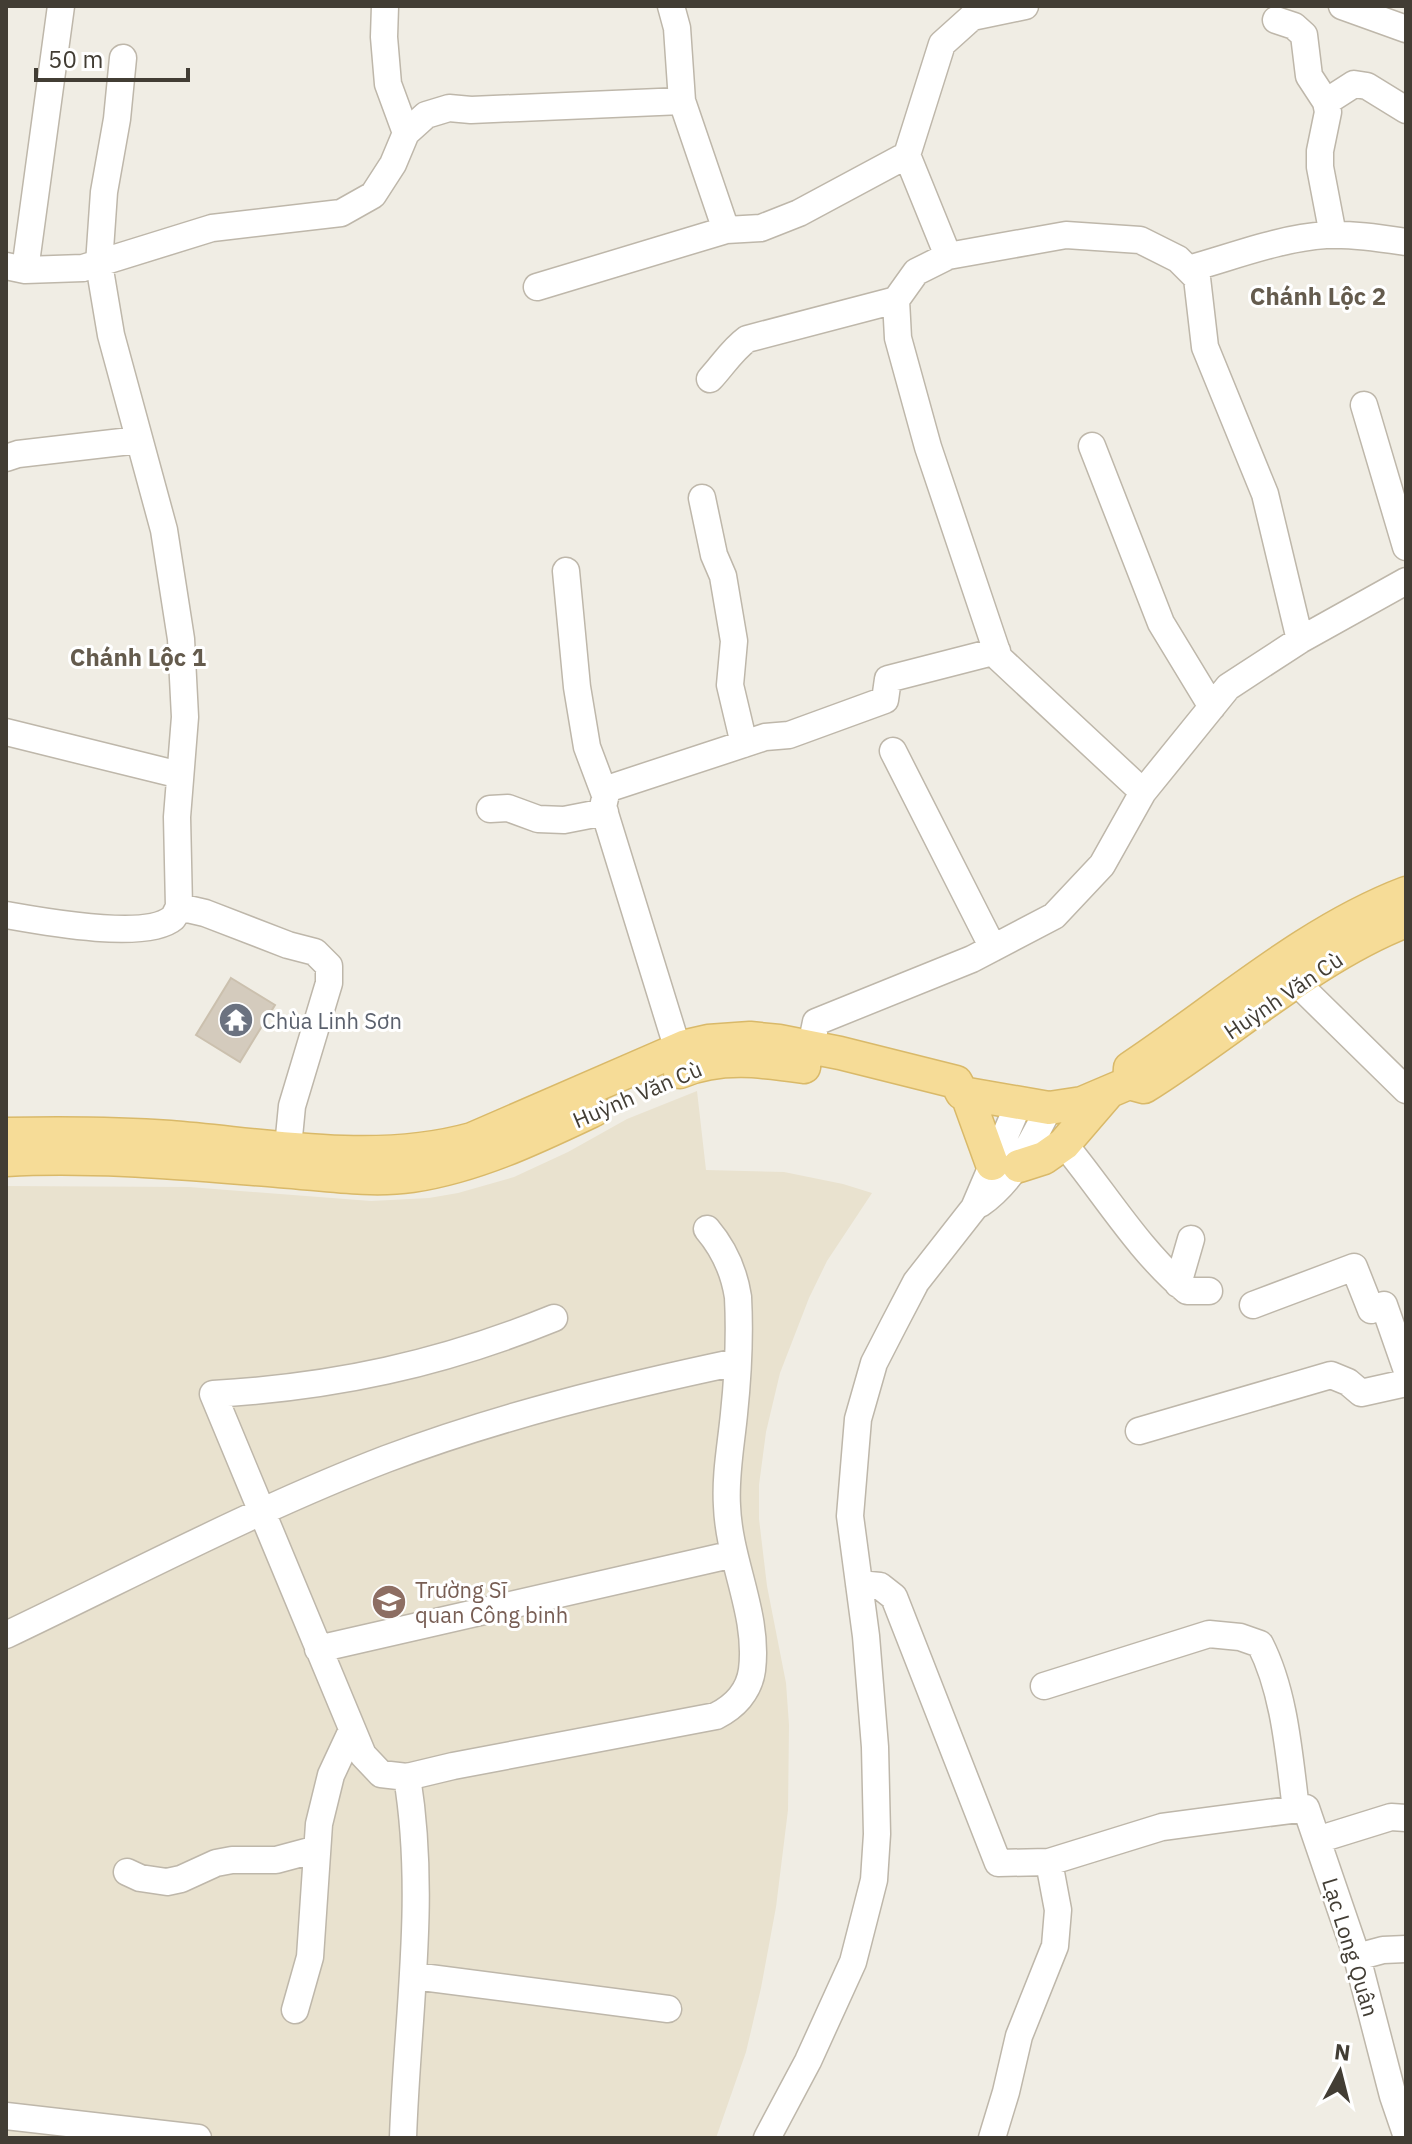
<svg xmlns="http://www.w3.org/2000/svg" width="1412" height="2144" viewBox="0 0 1412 2144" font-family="'IBM Plex Sans',sans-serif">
<rect width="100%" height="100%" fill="#f0ede4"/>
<!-- education -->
<path fill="#e9e2cf" d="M697,1091L706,1170L784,1172L843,1184L872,1193L827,1261L809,1298L780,1373L766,1432L759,1485V1519L767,1586L786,1683L789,1725L788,1810L776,1907L761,1988L746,2052L716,2138H6V1186L189,1187L371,1201L429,1198L458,1193L514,1177L568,1152L627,1119Z"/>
<!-- building -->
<path fill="#d4cbbd" stroke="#cbc0ae" stroke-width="2" d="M231,978L275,1005L240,1062L196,1035Z"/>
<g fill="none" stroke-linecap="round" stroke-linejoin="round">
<!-- minor casing -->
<g stroke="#beb7aa" stroke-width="29">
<path id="minor" d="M385,6L384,37L388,84L406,133
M671,6L677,28L682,101
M1342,6L1406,29
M1276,20L1294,26L1304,35L1309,76L1326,102L1328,112L1320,151V167L1333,235
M123,58L117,119L104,192L99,264L111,335L164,530L181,639L185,717L177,817L179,907L205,913L288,945L315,952L329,966V983L292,1106L288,1147
M1326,102L1354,84L1367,86L1406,110
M948,256L907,155L942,44L972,17L1025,6
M6,266L25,270L83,268L212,228L341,213L373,195L393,164L406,133L426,115L449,108L471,110L682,101L726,230L761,228L799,213L907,155
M1188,269C1232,257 1280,238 1326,235C1353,234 1379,238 1406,242
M25,270L61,6
M537,287L726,230
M710,379C723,365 732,350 747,339L896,300
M1364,405L1406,547
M1092,446L1161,623L1212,707
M6,458L18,454L139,440
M702,498L714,555L723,576L734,641L730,685L744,744
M566,571L577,687L587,747L605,795
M6,732L180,775
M893,751L993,948
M1143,792L999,658L928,447L898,338L896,300L916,272L948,256L1066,235L1140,240L1178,259L1197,278L1205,347L1265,494L1300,640
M490,809L508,808L538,819L564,820L605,812
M6,915C40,921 146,941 173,918C175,916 177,910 179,907
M1297,983L1406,1090
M678,1050L603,807L607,789L765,737L789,735L885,700L888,679L997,651
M807,1065L816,1022L972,959L1054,916L1102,865L1143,792L1228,687L1300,640L1406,581
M1064,1144C1104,1192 1138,1250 1187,1291H1209
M980,1204C1014,1180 1030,1144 1049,1108
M1178,1284L1191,1239
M1253,1305L1354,1267L1371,1310L1384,1305L1406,1368
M554,1318C441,1364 334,1387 213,1394L363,1755L381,1774L407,1777L453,1766L716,1716C734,1707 749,1692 752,1670C759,1614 729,1562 727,1506C725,1475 731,1445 734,1414C738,1376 740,1335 738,1297C734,1271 724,1249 707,1229
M1139,1431L1331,1375L1348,1382L1361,1393L1406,1383
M859,1584L880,1586L894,1597L998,1863L1049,1862L1162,1827L1306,1808L1357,1957L1393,2096L1406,2134
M6,1635C132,1575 256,1509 386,1459C500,1416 619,1387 737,1362
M318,1649L734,1554
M1044,1686L1209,1634L1240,1637L1260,1644C1285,1693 1289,1755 1296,1809
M1317,1840L1391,1817L1406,1818
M127,1872L140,1878L167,1882L181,1879L216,1863L232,1860H276L317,1849
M1357,1957L1383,1950L1406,1949
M414,1976L668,2009
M295,2010L310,1957L319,1824L331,1775L352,1730
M6,2116L198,2138
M403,2138C407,2017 427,1898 407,1777
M767,2138L808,2061L853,1962L874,1880L877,1834L875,1747L866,1636L850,1516L858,1419L874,1363L893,1326L916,1282L974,1208L1019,1103
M992,2138L1006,2092L1019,2036L1055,1946L1058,1910L1049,1862"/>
</g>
<!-- major casing -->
<g stroke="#d9b969" stroke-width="35">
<path id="major" d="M680,1072C720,1055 763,1061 804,1067
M1129,1083L1130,1068C1219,1009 1306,931 1406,893
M962,1093L1049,1108L1082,1103L1129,1083L1144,1087C1228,1035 1315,956 1406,921
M967,1095L992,1164
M6,1134C61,1133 116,1133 170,1137C269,1145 375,1166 472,1139L686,1046L708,1041L750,1038L779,1041L840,1053L956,1082L962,1093
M6,1160C97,1155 188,1164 279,1171C322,1174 369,1182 412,1176C477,1166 535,1138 594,1110
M1019,1166L1044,1158L1064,1144L1107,1094"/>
</g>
<!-- minor -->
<use href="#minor" stroke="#fff" stroke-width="26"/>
<!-- major -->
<use href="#major" stroke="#f6dc97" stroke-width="32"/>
</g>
<!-- icons -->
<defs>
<g id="temple-disc" transform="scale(1.8)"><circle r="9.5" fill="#6b7280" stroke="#fff"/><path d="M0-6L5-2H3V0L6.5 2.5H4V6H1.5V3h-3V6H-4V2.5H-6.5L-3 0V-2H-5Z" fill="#fff"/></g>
<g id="university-disc" transform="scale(1.8)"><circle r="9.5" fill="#8d6e63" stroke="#fff"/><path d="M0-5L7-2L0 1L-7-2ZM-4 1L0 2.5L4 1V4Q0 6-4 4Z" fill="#fff"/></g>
</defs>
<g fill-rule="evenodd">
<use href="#temple-disc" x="236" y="1020"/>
<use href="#university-disc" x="389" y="1602"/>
</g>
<g text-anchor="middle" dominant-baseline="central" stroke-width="6" stroke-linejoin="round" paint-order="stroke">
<!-- street labels -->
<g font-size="22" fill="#423d34" stroke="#fff">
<text transform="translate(1283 995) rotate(-34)">Huỳnh Văn Cù</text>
<text transform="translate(637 1094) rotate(-23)">Huỳnh Văn Cù</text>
<text transform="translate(1351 1947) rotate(73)">Lạc Long Quân</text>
</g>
<!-- worship labels -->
<g font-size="22" fill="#5b616d" stroke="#fff" text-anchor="start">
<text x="262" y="1020">Chùa Linh Sơn</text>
</g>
<!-- education labels -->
<g font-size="22" fill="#785e54" stroke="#fff" text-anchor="start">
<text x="415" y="1589">Trường Sĩ<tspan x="415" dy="25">quan Công binh</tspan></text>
</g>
<!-- neighbourhood labels -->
<g font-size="24" font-weight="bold" fill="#645b4d" stroke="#fff">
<text x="1318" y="296">Chánh Lộc 2</text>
<text x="138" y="657">Chánh Lộc 1</text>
</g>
</g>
<!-- border -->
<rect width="1412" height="2144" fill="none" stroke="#423d34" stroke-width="16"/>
<!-- north arrow -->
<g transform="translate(1340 2072) rotate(7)" stroke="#ffffff" stroke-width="6" paint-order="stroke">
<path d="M0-6L14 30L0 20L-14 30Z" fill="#423d34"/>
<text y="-12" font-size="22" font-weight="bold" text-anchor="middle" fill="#423d34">N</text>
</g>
<!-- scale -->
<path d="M36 68v12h152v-12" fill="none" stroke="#423d34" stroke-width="4"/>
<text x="48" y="68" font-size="24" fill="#423d34" stroke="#ffffff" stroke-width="6" paint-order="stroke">50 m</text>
</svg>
